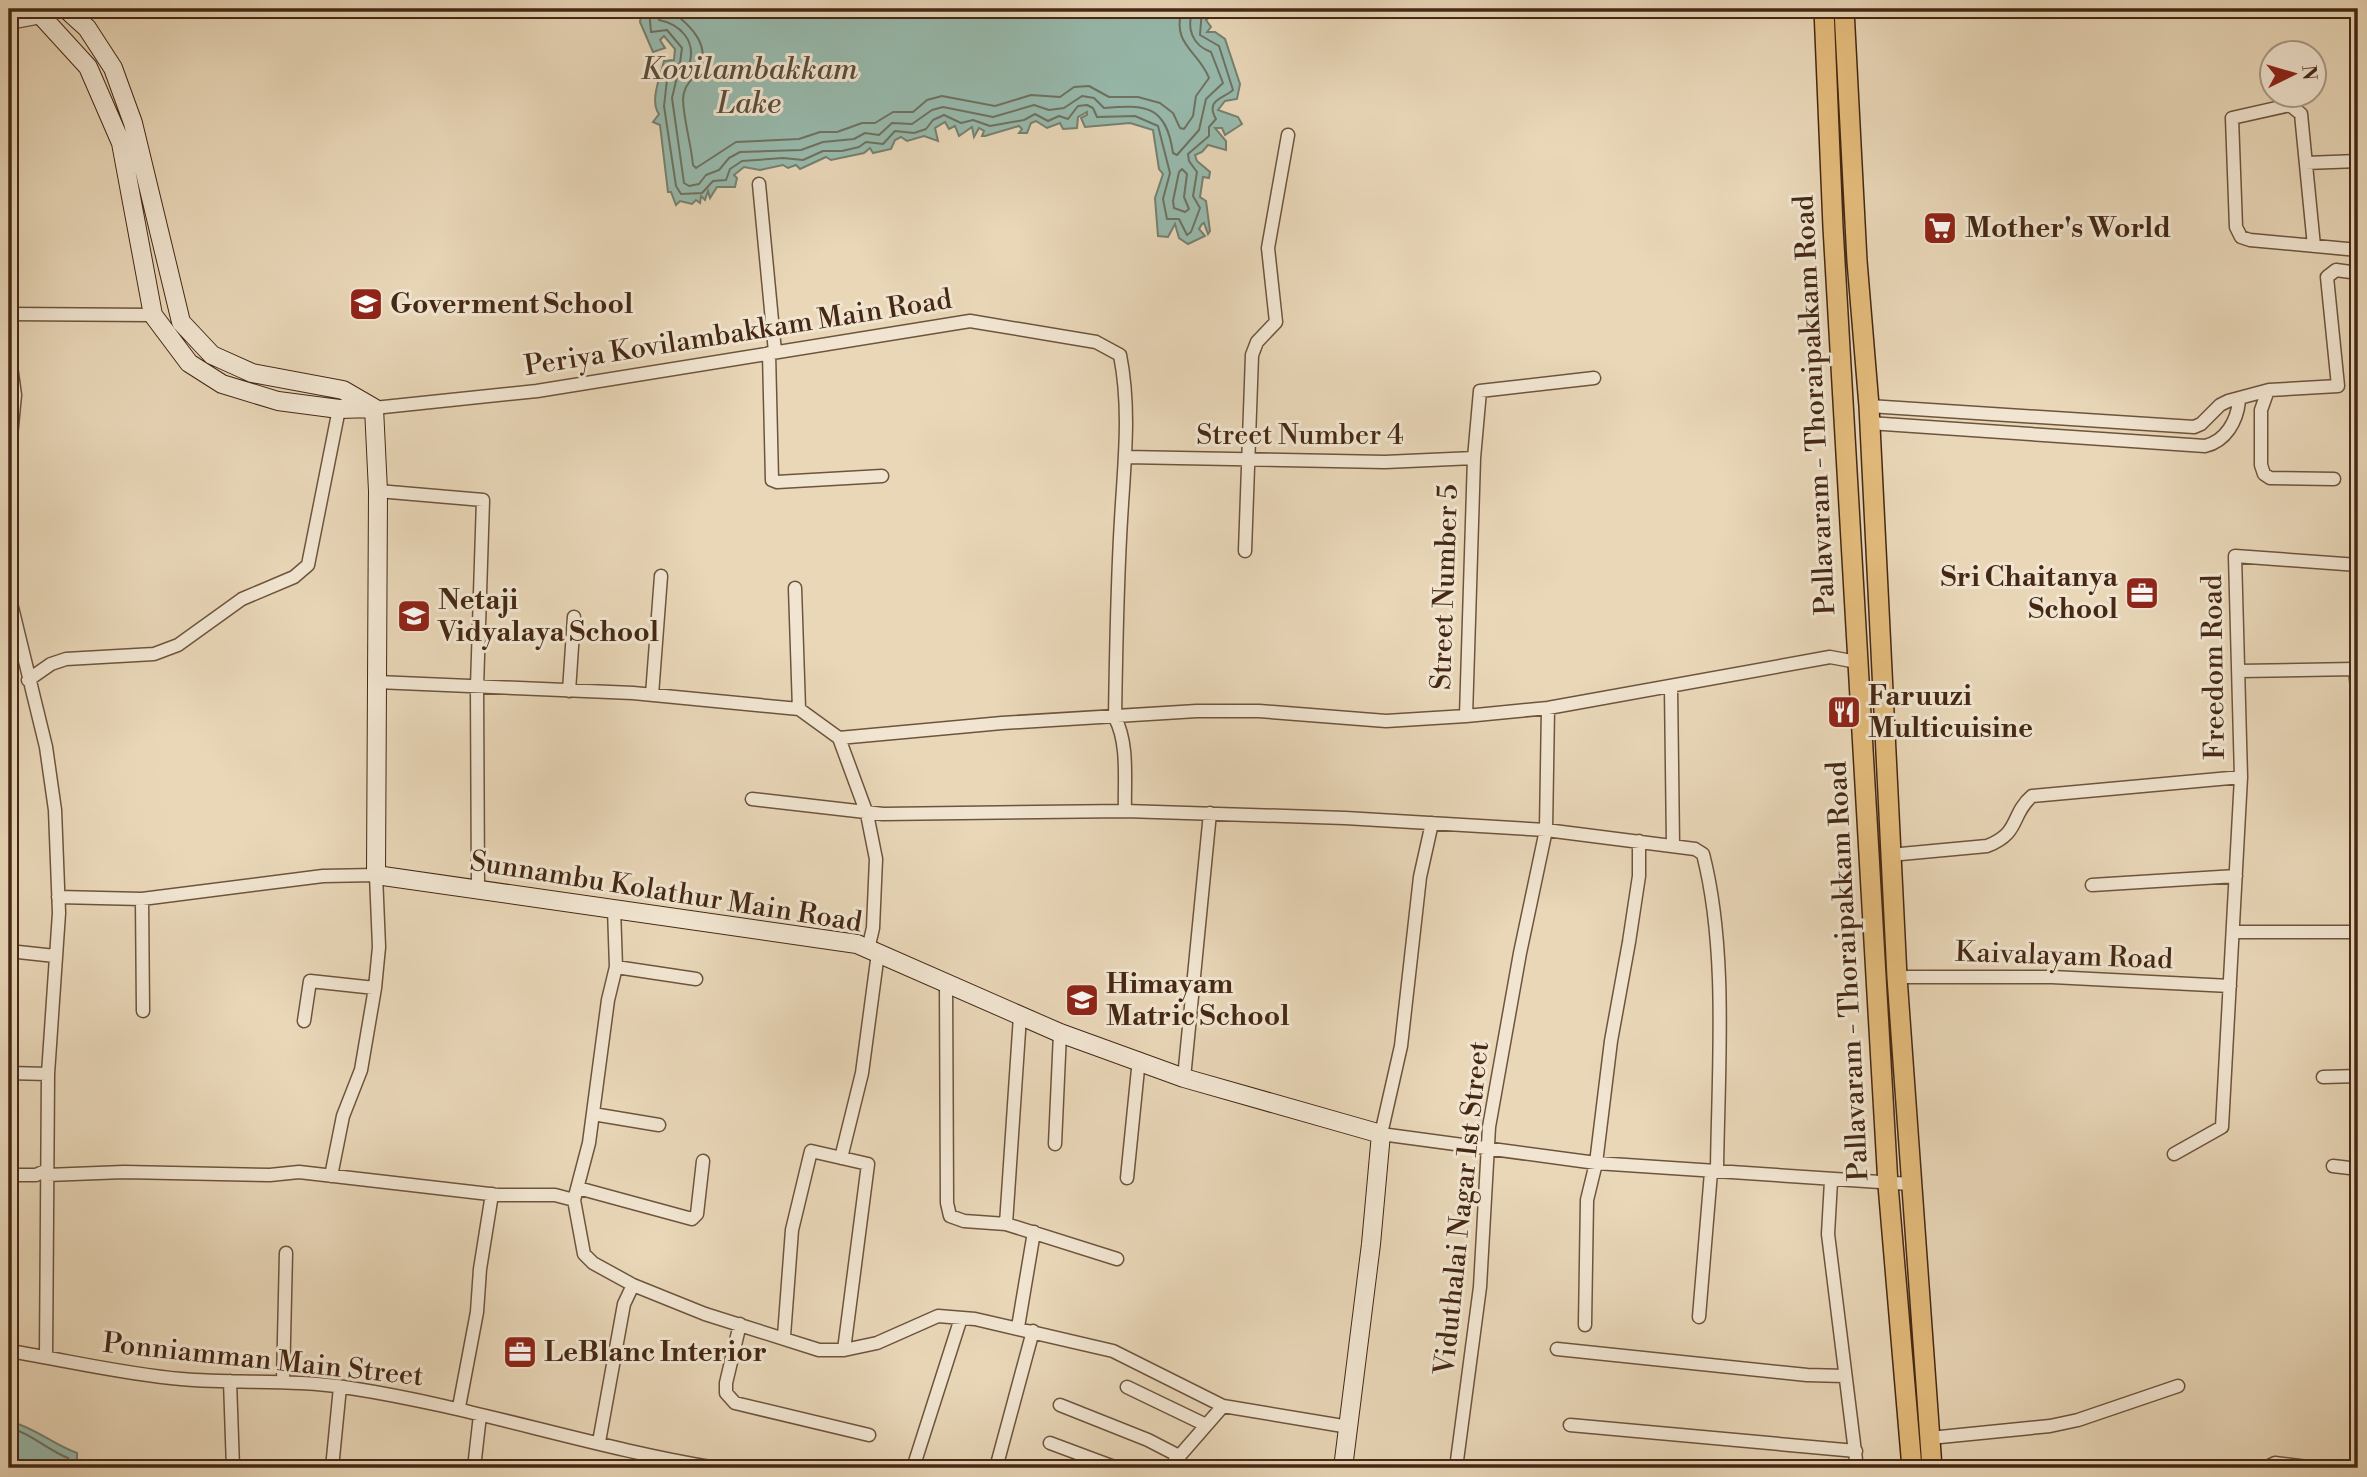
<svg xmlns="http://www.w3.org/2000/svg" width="2367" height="1477" viewBox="0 0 2367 1477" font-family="'Libre Bodoni',serif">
<rect width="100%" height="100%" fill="#e9d7b8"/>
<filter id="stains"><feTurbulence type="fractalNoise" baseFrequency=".00286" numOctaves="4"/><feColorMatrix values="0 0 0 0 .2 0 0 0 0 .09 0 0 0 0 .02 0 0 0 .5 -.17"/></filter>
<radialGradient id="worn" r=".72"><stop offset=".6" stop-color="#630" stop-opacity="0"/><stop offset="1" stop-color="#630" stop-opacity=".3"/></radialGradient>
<!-- water -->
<path fill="#97baad" stroke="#768070" stroke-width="2" d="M642,9H1208L1211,16L1206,20L1211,27L1207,32H1215L1225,39L1240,84L1237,99L1225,101L1218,110L1238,117L1242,124L1225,135L1222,128H1215L1226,141V150L1208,145L1202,152L1195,155L1197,161L1210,172L1209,178L1203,177L1200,197L1206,201L1210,231L1208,234L1204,223L1202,224L1199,229L1205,236L1188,244L1179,238L1175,224L1168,237L1158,236L1155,198L1163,174L1159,169L1153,130L1130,123L1085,127L1081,118L1087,115V112L1078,117L1077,128L1063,129L1060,123L1047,128L1036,121L1031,123L1027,133H1019L1022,129L1019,126L985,136H982L984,131L979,128L974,137L972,127L959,136L955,126L949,129L945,122L935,128L938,141L924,136L907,141L901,137L895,140L891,149L873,153L870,148L864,153L831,160L826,157L800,169L796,165L788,168L783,165L760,170L744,167L734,175L737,178L735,187H717L710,198L708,191L705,200L701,196L700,203L696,200L692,204L680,201L676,205L671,192H668L660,125L653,122L659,114C649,101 661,75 664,61L674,60L675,49L664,36L660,40L665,48L653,52L640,22Z
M9,1421C34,1427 52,1444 77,1453V1468H9Z"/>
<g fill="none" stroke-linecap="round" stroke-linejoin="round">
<!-- shore -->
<path stroke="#6e7160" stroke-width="2" d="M649,9L651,32L667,30L682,48L680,63L668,71L664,106L676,186L681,194L702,193L713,181L726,180L730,169L742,161L783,158L803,160L823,151H842L859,147L866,142L883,144L895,131L914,133L926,129L933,120L944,115L961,123L973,120L990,126L1024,120L1035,114L1048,121L1059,116L1068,119L1078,106L1087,105L1093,108L1097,117L1135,116L1158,126L1170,173L1163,199L1167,219H1179L1187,235L1191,232L1200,208L1193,196L1197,172L1189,161L1188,154L1209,136V127L1216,119C1205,100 1223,99 1233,90L1219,46L1200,35L1202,9
M658,9L659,20C680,24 697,41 689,65L677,77L672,98L684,183L689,186L699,184L706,175L719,170L729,158L740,152L801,150L823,142L854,139L865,133L879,135L892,123L912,124L932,110L943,107L993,117L1034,105L1049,110L1064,108L1082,96L1094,98L1104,108C1147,104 1166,106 1173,153L1177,155L1199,130L1206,99L1223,83L1211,52C1192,45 1186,28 1193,9
M669,9C689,24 717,48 694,76C688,84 683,89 683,100C684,122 691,143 693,165L696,168L736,142L799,139L820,132H837L862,123H875L893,112H913L927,100L942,96L995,106L1031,95L1060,97L1074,87L1089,86L1109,97H1138L1160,103L1173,113L1180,128L1184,129L1193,116L1196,96L1209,78C1199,51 1171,45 1182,9
M1182,169L1187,174L1184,197L1189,209L1185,212L1174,208L1173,201L1179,172Z
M9,1428C31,1433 47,1450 68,1458L70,1468"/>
<!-- street casing -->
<g stroke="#6e543d" stroke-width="15">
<path id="street" d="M9,23L41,17L49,9
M2306,163L2358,161
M759,184L775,352
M2314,246L2301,114L2290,105L2232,118L2236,227L2241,237L2250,240L2358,250
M9,314L153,315
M9,352L15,395L9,457
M769,353L772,480L777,482L882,476
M2267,393L2261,410V465L2264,474L2270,478L2334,479
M1869,406L2194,427L2201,424L2220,405L2228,401L2269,390L2338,386L2327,277L2336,270L2358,273
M374,408L537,391L970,321L1096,342L1120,355C1131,410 1124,465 1121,520C1117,586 1116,652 1115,718C1129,744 1124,782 1125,811
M1869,423L2205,446C2226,441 2237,421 2239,401
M1126,457L1385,462L1474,458
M378,491L483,500L477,687L478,890
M1245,551L1252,355L1257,342L1276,322L1268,248L1288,135
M795,588L799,709
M9,595L46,747L55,810L59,913L48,1074L46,1357
M2239,671L2355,669L2358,698
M28,680L51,664L66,659L154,654L178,645L242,599L294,577L308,565L339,409
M377,682L633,693L799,709L839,738L867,814L876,859L873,928L868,949
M1671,687L1673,845
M569,691L574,617
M652,695L661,576
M1466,716L1474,458L1480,391L1594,378
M839,738L1002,723L1197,711H1259L1386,721L1466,716L1548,708L1830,657L1857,662
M2241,777L2235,556L2358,565
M752,799L883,814L1125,811L1345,818L1546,830L1695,849L1703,854C1728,951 1718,1071 1717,1171
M1432,823L1420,877L1401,1046L1381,1134L1596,1163L1910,1184
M1890,855L1987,846C2021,833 2010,815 2032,796L2241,777L2222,1127L2174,1154
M2092,885L2236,876
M58,897L142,899L323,876L376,875L379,947L375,988L361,1070L343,1116L331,1176
M142,899L143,1011
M2234,932H2358
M9,951L55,956
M616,967L696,979
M1897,977H2052L2230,986
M946,983L947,1203L950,1216L964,1221L1006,1224
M1020,1016L1006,1224L1117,1259
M304,1021L310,981L375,988
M9,1073L48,1074
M2323,1077L2358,1076
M1184,1078L1210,813
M593,1114L659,1125
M1055,1144L1060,1033
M841,1158L862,1073L878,953
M2333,1166L2358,1169
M9,1175H36L47,1170
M47,1175L124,1172L270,1175L299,1172L498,1195H555L574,1200L584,1254L593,1263L633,1285L705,1314L819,1350H844L877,1343L938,1316L975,1319L1113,1351L1223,1406L1349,1427
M1127,1178L1139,1059
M1831,1181L1828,1234L1857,1468
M578,1188L692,1219L697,1214L703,1161
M574,1200L589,1143L608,1000L616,967L614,909
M1699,1317L1711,1172
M740,1324L726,1383V1393L735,1403L869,1435
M1585,1325L1587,1200L1596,1163L1611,1041L1629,942L1639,876V841
M1018,1327L1034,1232
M784,1336L792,1230L811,1151L868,1164L844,1350
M1557,1349L1807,1375L1845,1376
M9,1351C66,1360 123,1374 181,1379C237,1384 294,1379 350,1388C474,1407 593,1448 716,1468
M230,1381L233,1468
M283,1382L286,1253
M1127,1387L1206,1425
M1060,1405L1148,1440L1179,1456
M459,1407L477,1312L480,1269L492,1194
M1570,1425L1856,1451
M1930,1438L2050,1426L2078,1420L2178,1386
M599,1442L624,1304L633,1285
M1050,1443L1117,1468
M332,1468L340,1387
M474,1468L480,1415
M913,1468L961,1318
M996,1468L1033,1331
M1169,1468L1223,1406
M1456,1468L1480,1287L1489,1127L1520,953L1546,830L1548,708
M2265,1468L2275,1463L2316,1468"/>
</g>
<!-- secondary casing -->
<g stroke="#452814" stroke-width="20">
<path id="secondary" d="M35,9L88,67L121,143L153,315L189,363L222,384L278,401L339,409L374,408
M66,9L87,28L113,68L133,123L181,322L212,355L252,373L343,390L374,408
M374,408L378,491L376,875L857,944L1060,1033L1184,1078L1381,1134L1371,1244L1343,1468"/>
</g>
<!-- primary casing -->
<g stroke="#452814" stroke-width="22">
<path id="primary" d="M1824,9L1833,227L1888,1185L1912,1468
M1844,9L1857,261L1869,406L1897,977L1932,1468"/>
</g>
<!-- street -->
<use href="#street" stroke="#f1e5d1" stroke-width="12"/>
<!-- secondary -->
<use href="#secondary" stroke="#f1e5d1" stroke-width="18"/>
<!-- primary -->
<use href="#primary" stroke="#e4bc7c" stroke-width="19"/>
</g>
<!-- icons -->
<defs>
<g id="supermarket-square" transform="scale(1.75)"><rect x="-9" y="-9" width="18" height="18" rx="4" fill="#8f2418" stroke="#f1e5d1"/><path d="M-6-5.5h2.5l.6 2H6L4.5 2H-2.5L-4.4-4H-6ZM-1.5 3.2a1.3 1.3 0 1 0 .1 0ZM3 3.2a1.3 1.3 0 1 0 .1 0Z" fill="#fff"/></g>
<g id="school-square" transform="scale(1.75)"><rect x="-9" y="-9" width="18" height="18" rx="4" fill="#8f2418" stroke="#f1e5d1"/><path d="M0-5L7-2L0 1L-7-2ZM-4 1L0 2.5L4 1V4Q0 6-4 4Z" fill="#fff"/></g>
<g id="office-square" transform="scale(1.75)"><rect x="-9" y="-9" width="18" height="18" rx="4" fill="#8f2418" stroke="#f1e5d1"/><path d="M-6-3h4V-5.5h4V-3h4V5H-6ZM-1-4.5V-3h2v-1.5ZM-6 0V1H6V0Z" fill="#fff"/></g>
<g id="restaurant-square" transform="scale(1.75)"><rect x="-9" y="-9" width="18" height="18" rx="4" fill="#8f2418" stroke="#f1e5d1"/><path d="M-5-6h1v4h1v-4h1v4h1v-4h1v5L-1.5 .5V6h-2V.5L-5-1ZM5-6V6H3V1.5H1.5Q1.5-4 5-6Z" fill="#fff"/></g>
</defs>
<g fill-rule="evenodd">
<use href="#supermarket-square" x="1940" y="228"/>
<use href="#school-square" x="366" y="304"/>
<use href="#office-square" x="2142" y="593"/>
<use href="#school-square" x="414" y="616"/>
<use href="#restaurant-square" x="1844" y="712"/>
<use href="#school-square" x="1082" y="1000"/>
<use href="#office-square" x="520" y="1352"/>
</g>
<g text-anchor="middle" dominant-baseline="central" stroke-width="6" stroke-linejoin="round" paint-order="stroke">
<!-- poi labels -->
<g font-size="28" font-weight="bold" fill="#452814" stroke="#f1e5d1" text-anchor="start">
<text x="1965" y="228">Mother's World</text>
<text x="390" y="304">Goverment School</text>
<text x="2118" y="577" text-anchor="end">Sri Chaitanya<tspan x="2118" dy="32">School</tspan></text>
<text x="438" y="600">Netaji<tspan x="438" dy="32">Vidyalaya School</tspan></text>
<text x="1868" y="696">Faruuzi<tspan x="1868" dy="32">Multicuisine</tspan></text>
<text x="1106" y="984">Himayam<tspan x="1106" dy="32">Matric School</tspan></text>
<text x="544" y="1352">LeBlanc Interior</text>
</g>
<!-- street labels -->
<g font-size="28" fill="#452814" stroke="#f1e5d1">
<text transform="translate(738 333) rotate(-9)">Periya Kovilambakkam Main Road</text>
<text transform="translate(1815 405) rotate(-93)">Pallavaram - Thoraipakkam Road</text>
<text x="1300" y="435">Street Number 4</text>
<text transform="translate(1445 587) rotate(-88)">Street Number 5</text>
<text transform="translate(2214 667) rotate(-91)">Freedom Road</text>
<text transform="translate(666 892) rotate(9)">Sunnambu Kolathur Main Road</text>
<text transform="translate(2064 956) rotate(2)">Kaivalayam Road</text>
<text transform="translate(1848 971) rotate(-93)">Pallavaram - Thoraipakkam Road</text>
<text transform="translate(1462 1208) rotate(-84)">Viduthalai Nagar 1st Street</text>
<text transform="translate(263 1360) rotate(6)">Ponniamman Main Street</text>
</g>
<!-- water labels -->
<g font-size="30" font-style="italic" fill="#5a4c3a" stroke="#f1e5d1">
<text x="749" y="70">Kovilambakkam<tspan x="749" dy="34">Lake</tspan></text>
</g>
</g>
<!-- margin -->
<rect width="2367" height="1477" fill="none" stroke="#e9d7b8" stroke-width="35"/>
<rect x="10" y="10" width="2346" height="1456" fill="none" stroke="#452814" stroke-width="3.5"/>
<rect x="18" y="18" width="2332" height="1442" fill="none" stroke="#452814" stroke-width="2"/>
<!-- north arrow -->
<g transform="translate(2293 74) rotate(85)"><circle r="33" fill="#f1e5d1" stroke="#ac9985" stroke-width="2"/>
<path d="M0-5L12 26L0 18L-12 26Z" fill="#8f2418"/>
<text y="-10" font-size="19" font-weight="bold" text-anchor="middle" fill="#452814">N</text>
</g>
<rect width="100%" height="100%" filter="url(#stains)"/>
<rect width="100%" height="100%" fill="url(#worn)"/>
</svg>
